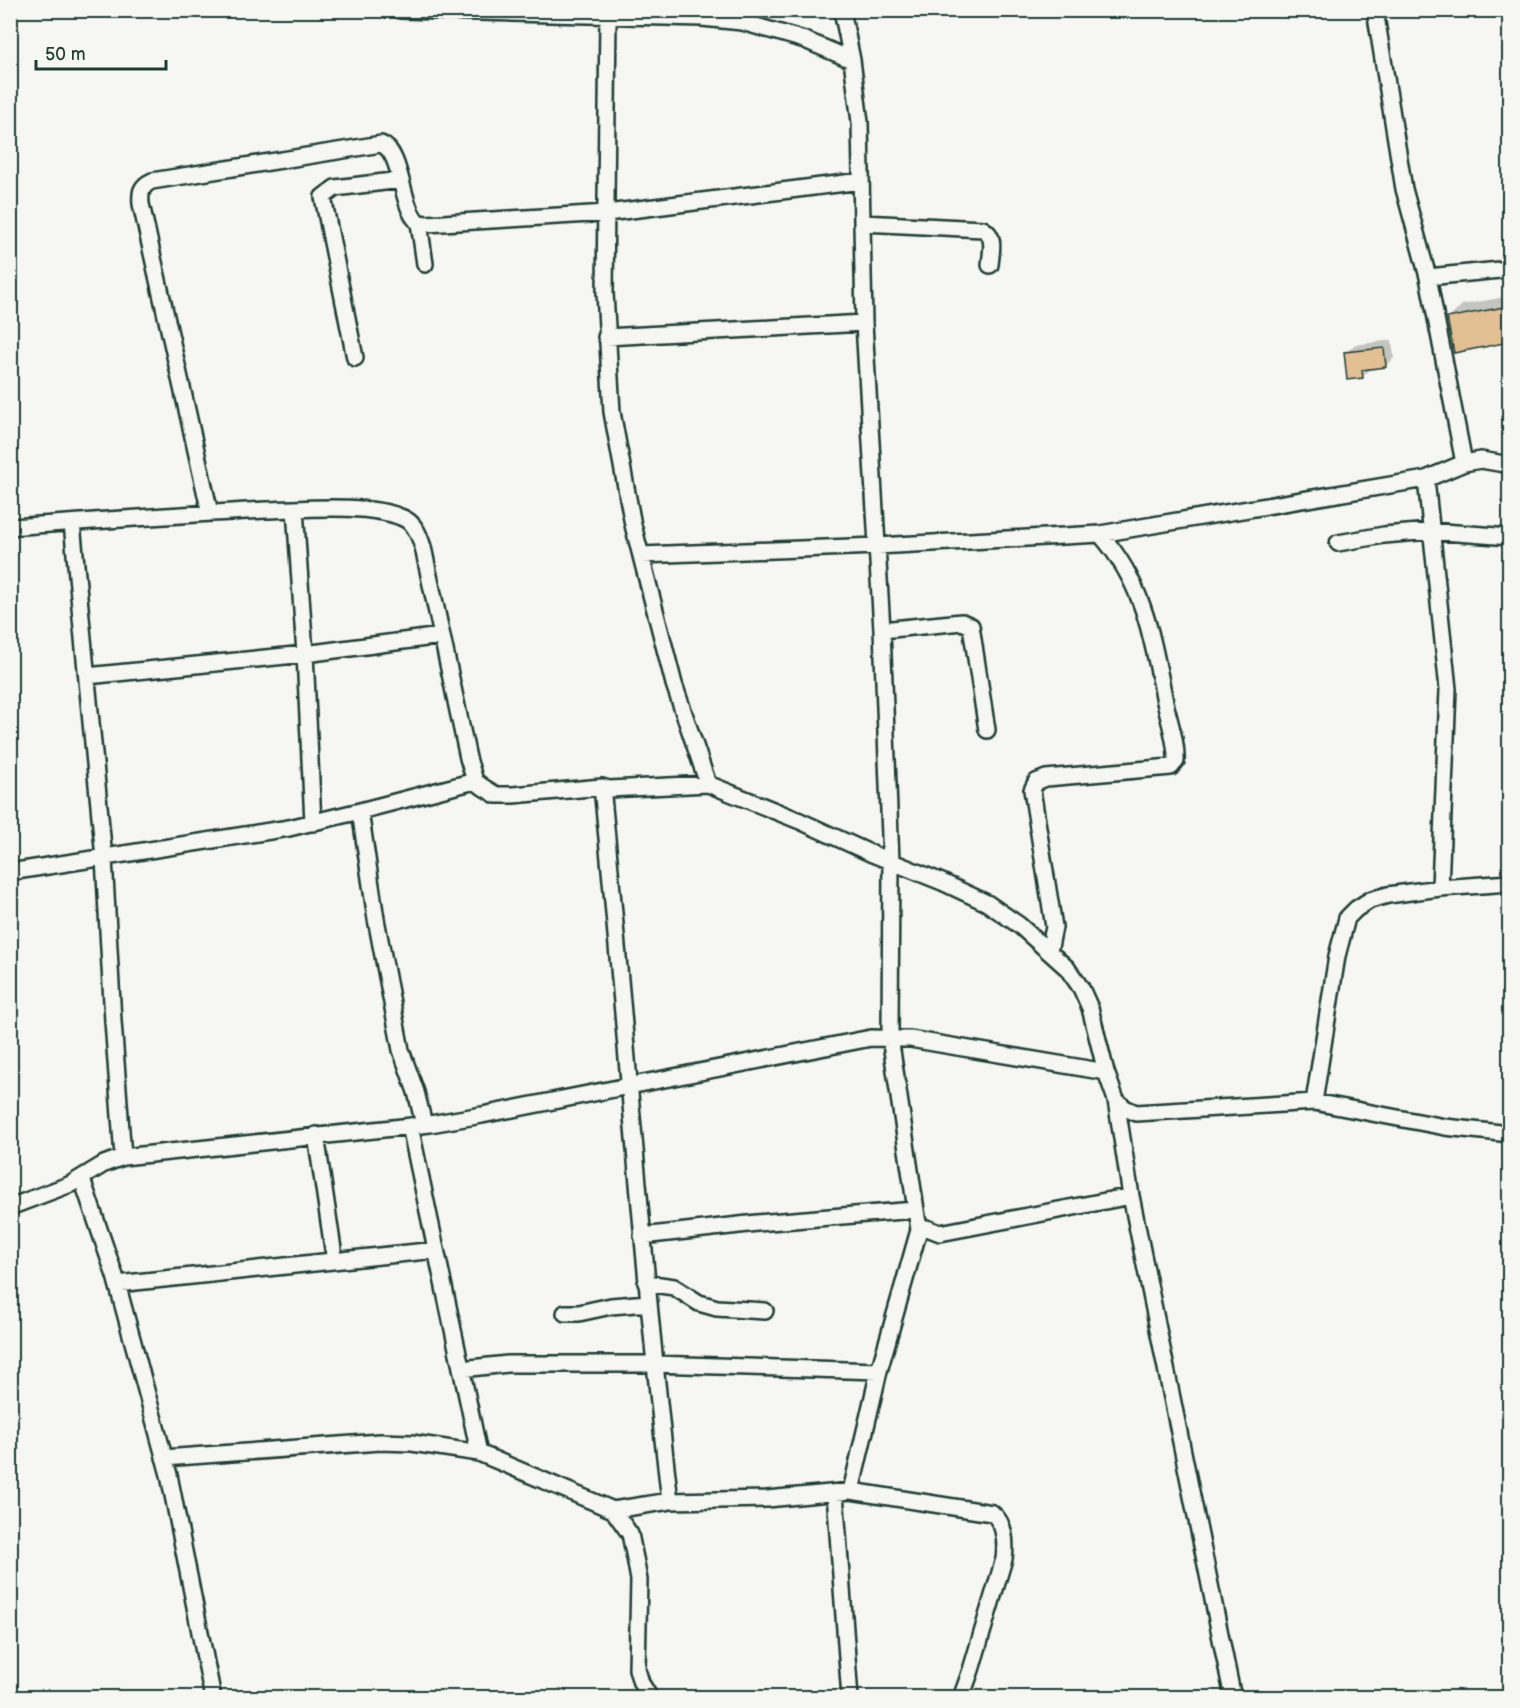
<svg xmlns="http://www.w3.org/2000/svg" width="1520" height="1708" viewBox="0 0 1520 1708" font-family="'Balsamiq Sans',sans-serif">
<rect width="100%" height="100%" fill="#f6f6f2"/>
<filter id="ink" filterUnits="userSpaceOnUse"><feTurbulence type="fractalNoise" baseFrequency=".0167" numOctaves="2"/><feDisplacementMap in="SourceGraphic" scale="12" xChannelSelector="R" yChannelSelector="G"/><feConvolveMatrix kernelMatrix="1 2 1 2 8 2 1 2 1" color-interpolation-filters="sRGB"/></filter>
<g filter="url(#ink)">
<!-- shadow -->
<path fill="#0003" d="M1510,296V341L1455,351L1449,318L1462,305Z
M1392,340L1394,358L1386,366L1371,369L1362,377L1346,353L1354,345Z"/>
<!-- building -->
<path fill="#e2c094" stroke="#1f3d34" stroke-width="1.5" d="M1509,306V342L1454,353L1447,318Z
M1384,348L1386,367L1362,370L1363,378L1347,380L1344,352Z"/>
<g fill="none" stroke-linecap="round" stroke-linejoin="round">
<!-- minor casing -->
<g stroke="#1f3d34" stroke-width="20">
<path id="minor" d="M400,10L702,18L742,22L805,40L852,60
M842,10L852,60L860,122L864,323L882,630L891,862L890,1037L919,1230
M1375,10L1404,189L1428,277L1464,463
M608,16L605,293L612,412L633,525L674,684L708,784
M419,223L425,264
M863,223L983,229C996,236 991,252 990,265
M1428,277L1510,269
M606,337L864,323
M355,358L323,197L335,188L401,180
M1426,479L1448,689L1440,888
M295,509L305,654L313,823
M210,513L141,204C140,192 141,186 152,181L381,144C403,152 400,208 419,223L426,224L607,213L861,181
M72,523L104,858L113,1021L123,1157
M10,527C96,521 181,514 266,510C304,509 369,503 403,518C415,523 419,535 423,547L468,758L475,781L483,787L496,795H513L602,787L609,789L708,784L800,821L870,853L942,882L987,903L1019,925L1067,968L1081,988L1090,1008L1106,1072L910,1039L871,1038L482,1115L430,1124L123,1157L104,1164L71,1184L10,1207
M1338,543L1384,535L1430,531L1510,537
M641,555L877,546L1100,534L1426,479L1464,463L1481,460L1510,465
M882,630L962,622L971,626L987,730
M87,676L305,654L441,636
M602,787C626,1025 642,1264 670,1501
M360,811L475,781
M10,872L289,828L360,811L376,919L401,1050L416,1092L424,1124
M1049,952L1054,927L1032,790L1036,782L1046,778L1171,767L1176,761C1177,742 1169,721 1165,702C1152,638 1145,585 1100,534
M1106,1072L1116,1100L1131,1196L1233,1698
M1116,1100L1125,1108L1136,1113L1314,1102L1445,1127L1510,1134
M1314,1102L1337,956L1347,918L1356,909L1370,900L1388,895L1440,888L1510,883
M410,1126L479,1453
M316,1135L333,1249
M82,1179L115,1276L169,1475L213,1698
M642,1236L757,1223L915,1210
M646,1283L674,1287L699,1303L717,1308L765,1311
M117,1284L436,1250
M565,1313H579L611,1306L648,1303
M461,1369L508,1364H654L879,1371
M164,1458L380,1442L412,1443L479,1453L613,1510L630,1534L636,1563L639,1580L637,1669L641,1683L650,1698
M851,1491L879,1371L919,1230L927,1228L940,1233L1131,1196
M835,1493L850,1698
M613,1510L670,1501L767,1499L851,1491L992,1513C1006,1524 1006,1543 1004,1559L971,1670L961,1698"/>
</g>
<!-- minor -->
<use href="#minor" stroke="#f6f6f2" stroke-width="15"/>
</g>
</g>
<!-- margin -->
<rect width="1520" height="1708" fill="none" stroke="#f6f6f2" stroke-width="36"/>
<rect x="18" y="18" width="1484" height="1672" fill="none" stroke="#1f3d34" stroke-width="2" filter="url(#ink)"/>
<!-- scale -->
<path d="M36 60v9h130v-9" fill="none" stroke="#1f3d34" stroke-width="3"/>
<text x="45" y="60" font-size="18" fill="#1f3d34" stroke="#f6f6f2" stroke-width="4.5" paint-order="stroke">50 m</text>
</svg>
